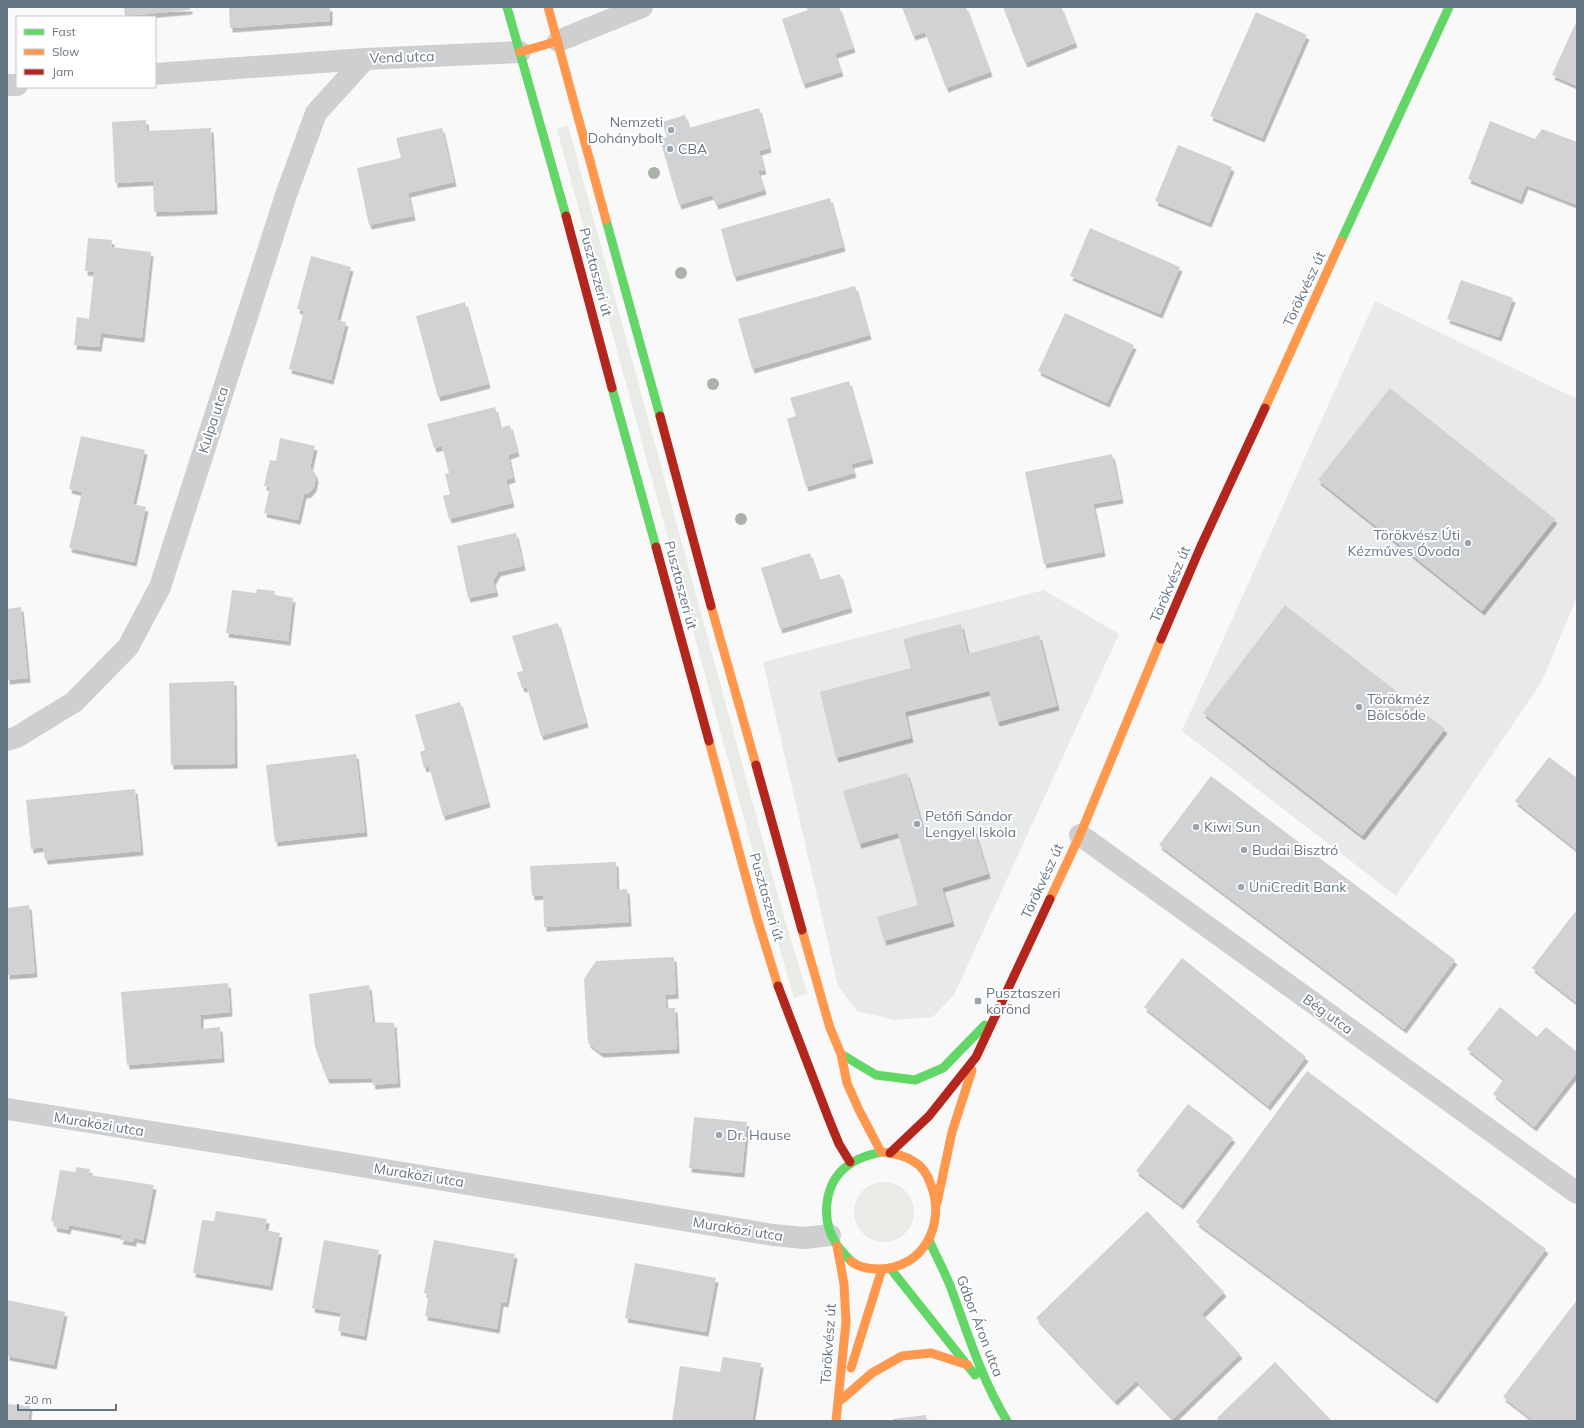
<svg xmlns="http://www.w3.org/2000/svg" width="1584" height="1428" viewBox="0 0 1584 1428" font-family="Mulish,sans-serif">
<defs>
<filter id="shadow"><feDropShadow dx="2.5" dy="4.5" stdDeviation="0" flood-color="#0004"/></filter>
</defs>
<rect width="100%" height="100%" fill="#f9f9f9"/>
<!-- built -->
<path fill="#e8e9e9" d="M1375,301L1577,399V597L1541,683L1396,896L1182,731Z
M1044,590L1119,634L954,995L933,1017L895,1020L857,1011L838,986L763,662Z"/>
<!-- green -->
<path fill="#e8ebe6" d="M568,125L780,903L807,993L794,998L768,907L557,129Z
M854 1212a30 30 0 1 1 60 0a30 30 0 1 1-60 0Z"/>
<!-- building -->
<path fill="#d0d2d3" filter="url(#shadow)" d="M124,7H190V10L125,16Z
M229,7H330V21L230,28Z
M806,7H839L853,48L835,54L841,72L803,84L782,19L808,10Z
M902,7H966L990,72L946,88L925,32L913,36Z
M1003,7H1061L1075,43L1025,63Z
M1256,12L1307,35L1262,138L1210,116Z
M1577,20V86L1552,75Z
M759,108L769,148L759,151L764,170L758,171L764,190L716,205L712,195L679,205L660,140L667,137L662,122L685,115L689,128Z
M146,120L147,131L211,128L215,210L154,212L153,181L115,183L112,122Z
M1490,121L1535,139L1542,129L1577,142V205L1526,185L1520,200L1468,179Z
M442,128L454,182L408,193L413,216L369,225L357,168L401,158L396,138Z
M1178,145L1232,167L1209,223L1155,201Z
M830,198L843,247L734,277L721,229Z
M1090,228L1180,267L1160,314L1070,276Z
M88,238L112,240L111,247L151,252L142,338L101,333L99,347L74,345L77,317L89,319L94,272L85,271Z
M311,256L351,267L337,320L346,322L331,380L289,369L304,311L297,309Z
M1461,280L1513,298L1499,337L1447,319Z
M855,286L869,335L752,369L738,319Z
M465,302L488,384L438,397L416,316Z
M1065,313L1134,345L1107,403L1038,371Z
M849,381L871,459L851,464L854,473L806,487L787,419L796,416L790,398Z
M1390,388L1555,519L1482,611L1318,480Z
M495,407L500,428L510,425L517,452L508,455L513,478L506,480L512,503L449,519L443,496L450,494L445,474L449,473L442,446L434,448L427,424Z
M81,436L145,450L133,504L146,507L134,562L69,548L82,492L69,489Z
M280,438L315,446L310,468L314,471L316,478L314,487L309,493L304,494L298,520L264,513L270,487L264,486L270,460L276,461Z
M1112,454L1121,499L1093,504L1103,552L1044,564L1025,472Z
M516,533L523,566L498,572L493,581L496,592L468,598L457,546Z
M810,553L819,580L840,574L850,608L780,629L761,568Z
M257,589L275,591L274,595L293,598L288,641L226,633L232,590L256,593Z
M1285,605L1445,729L1362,836L1203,713Z
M21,607L28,678L7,680V609Z
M558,623L586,723L541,736L527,687L522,688L517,672L523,671L512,636Z
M961,624L968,654L1039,635L1057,706L997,722L989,691L905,712L911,738L836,758L820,692L911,668L903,639Z
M234,681L235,764L171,765L169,683Z
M460,702L488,803L443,816L429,766L424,768L420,752L425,750L415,715Z
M356,754L365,832L275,842L266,765Z
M1549,757L1577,778V850L1515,801Z
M907,773L927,842L974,829L988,874L942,888L952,922L884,941L877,917L918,905L898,833L859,844L843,791Z
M1211,776L1455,960L1404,1029L1159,845Z
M135,789L141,851L45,860L43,847L31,849L26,800Z
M616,862L617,890L627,889L629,922L544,927L543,895L532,896L530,866Z
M29,905L35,973L7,975V908Z
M1575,912L1577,914V1003L1532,968Z
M674,957L676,994L665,995L666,1008H675L677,1049L601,1053L588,1043L584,979L596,961Z
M1182,958L1306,1057L1268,1106L1144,1007Z
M228,983L230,1012L201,1015V1029L220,1027L222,1058L127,1065L121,992Z
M369,985L373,1022L394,1023L398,1083L373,1085L372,1078L327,1079L315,1047L309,994Z
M1500,1007L1537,1037L1546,1027L1577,1052V1072L1534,1127L1493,1094L1504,1079L1467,1049Z
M1307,1071L1546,1249L1435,1399L1196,1222Z
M1188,1104L1233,1138L1181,1205L1136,1171Z
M694,1117L747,1122L742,1173L689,1168Z
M76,1167L90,1169L89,1175L154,1185L143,1240L134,1238V1242L120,1240L122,1235L69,1225L68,1230L54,1227L55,1222L51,1221L60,1170L76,1172Z
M216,1211L267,1219L265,1230L280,1233L270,1286L193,1273L202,1220L214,1221Z
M1147,1211L1224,1292L1202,1314L1240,1354L1173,1419L1136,1381L1115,1401L1036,1318Z
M324,1240L379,1250L364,1336L338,1331L341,1313L312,1308Z
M434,1240L515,1254L506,1303L501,1302L497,1329L425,1316L429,1294L424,1293Z
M635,1263L716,1278L706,1332L625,1318Z
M7,1300L65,1312L54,1365L7,1356Z
M1577,1300V1421H1534L1503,1397Z
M723,1357L761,1363L752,1421H672L680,1366L720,1372Z
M1275,1362L1332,1421H1220L1217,1418Z
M7,1404L30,1406L28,1421H7Z
M926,1415L927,1421H893V1419Z"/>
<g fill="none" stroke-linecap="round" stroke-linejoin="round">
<!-- street -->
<path stroke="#cecfd0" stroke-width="22" d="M558,41L642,7
M155,74L365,59L520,52
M7,85H17
M7,740L17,737L74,702L128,647L160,587L286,195L316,113L365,59
M1080,835L1577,1193
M7,1109L247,1147L773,1235L804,1238L830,1235"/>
<!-- fast -->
<path stroke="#63d668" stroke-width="9" d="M507,7L566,216
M606,220L660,416
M1341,241L1449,7
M612,388L656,547
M841,1054L876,1075L915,1080L943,1068L985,1025
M929,1240C936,1256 945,1272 951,1288C968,1334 981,1378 1007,1421
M851,1261C845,1255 839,1249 835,1242C821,1218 824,1184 847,1166C857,1158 869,1155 881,1152
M890,1268L975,1375"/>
<!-- slow -->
<path stroke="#ff974d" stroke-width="9" d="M548,7L606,220
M520,52L558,41
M1265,408L1341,241
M711,606L756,765
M709,741L757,918L778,986
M1050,899L1080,835L1161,639
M802,930L830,1028L841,1054L847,1083L859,1110L881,1152
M937,1203L952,1132L972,1070
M851,1261C859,1268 869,1269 879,1269C924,1269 946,1223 931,1185C928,1175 922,1166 913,1161C904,1155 892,1153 881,1152
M851,1368L882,1269
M841,1400L872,1373L902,1356L931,1353L968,1365
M836,1421L846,1322L844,1284L837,1246"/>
<!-- jam -->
<path stroke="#b3261e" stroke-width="9" d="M566,216L612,388
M660,416L711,606
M656,547L709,741
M1161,639L1201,546L1265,408
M756,765L802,930
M778,986L828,1117L839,1144L850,1162
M890,1153L929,1116L976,1057L1050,899"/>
</g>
<!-- trees -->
<g fill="#a9b3a7">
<circle cx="654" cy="173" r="6"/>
<circle cx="681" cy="273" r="6"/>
<circle cx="713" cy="384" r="6"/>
<circle cx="741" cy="519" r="6"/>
</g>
<!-- markers -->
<g fill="#99a4ac" stroke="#fff" stroke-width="1.5">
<circle cx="671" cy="130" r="4"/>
<circle cx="670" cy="149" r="4"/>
<circle cx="1468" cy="543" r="4"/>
<circle cx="1359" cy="707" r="4"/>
<circle cx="917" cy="824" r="4"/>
<circle cx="1196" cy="827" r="4"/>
<circle cx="1244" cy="850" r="4"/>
<circle cx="1241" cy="887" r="4"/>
<rect x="974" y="997" width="8" height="8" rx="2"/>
<circle cx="719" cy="1135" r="4"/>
</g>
<g text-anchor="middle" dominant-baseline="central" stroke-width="4" stroke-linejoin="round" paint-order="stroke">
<!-- street labels -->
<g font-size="14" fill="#657683" stroke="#fff">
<text transform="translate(402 57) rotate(-2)">Vend utca</text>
<text transform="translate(596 272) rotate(75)">Pusztaszeri út</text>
<text transform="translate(1304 289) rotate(-65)">Törökvész út</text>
<text transform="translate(213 420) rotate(-72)">Kulpa utca</text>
<text transform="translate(1170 584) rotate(-67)">Törökvész út</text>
<text transform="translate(681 585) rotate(75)">Pusztaszeri út</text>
<text transform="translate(1042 881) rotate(-65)">Törökvész út</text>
<text transform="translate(767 897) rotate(74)">Pusztaszeri út</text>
<text transform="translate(1328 1014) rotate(36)">Bég utca</text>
<text transform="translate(99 1124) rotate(9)">Muraközi utca</text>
<text transform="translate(419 1175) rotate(9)">Muraközi utca</text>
<text transform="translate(738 1229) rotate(9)">Muraközi utca</text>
<text transform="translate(980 1326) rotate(69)">Gábor Áron utca</text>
<text transform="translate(828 1344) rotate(-86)">Törökvész út</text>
</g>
<!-- poi labels -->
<g font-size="14" fill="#657683" stroke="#fff" text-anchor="start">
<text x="663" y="122" text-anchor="end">Nemzeti<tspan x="663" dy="16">Dohánybolt</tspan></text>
<text x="678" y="149">CBA</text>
<text x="1460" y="535" text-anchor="end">Törökvész Úti<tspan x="1460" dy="16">Kézműves Óvoda</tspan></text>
<text x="1367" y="699">Törökméz<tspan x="1367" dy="16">Bölcsőde</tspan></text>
<text x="925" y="816">Petőfi Sándor<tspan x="925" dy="16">Lengyel Iskola</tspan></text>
<text x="1204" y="827">Kiwi Sun</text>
<text x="1252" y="850">Budai Bisztró</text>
<text x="1249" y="887">UniCredit Bank</text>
<text x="986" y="993">Pusztaszeri<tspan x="986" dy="16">körönd</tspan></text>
<text x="727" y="1135">Dr. Hause</text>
</g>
</g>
<!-- border -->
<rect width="1584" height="1428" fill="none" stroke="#657683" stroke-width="16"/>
<!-- legend -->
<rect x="16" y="16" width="140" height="72" fill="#ffffff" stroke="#c1c8cd"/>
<rect x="24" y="29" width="20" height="6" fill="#63d668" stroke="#c1c8cd"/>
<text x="52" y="36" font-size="12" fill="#657683">Fast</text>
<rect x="24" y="49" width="20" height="6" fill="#ff974d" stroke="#c1c8cd"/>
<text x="52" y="56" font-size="12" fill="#657683">Slow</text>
<rect x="24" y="69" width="20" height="6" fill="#b3261e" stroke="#c1c8cd"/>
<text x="52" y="76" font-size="12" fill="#657683">Jam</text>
<!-- scale -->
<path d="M18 1404v6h98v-6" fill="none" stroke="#657683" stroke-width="2"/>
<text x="24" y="1404" font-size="12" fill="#657683" stroke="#ffffff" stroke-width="3" paint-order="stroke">20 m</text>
</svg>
